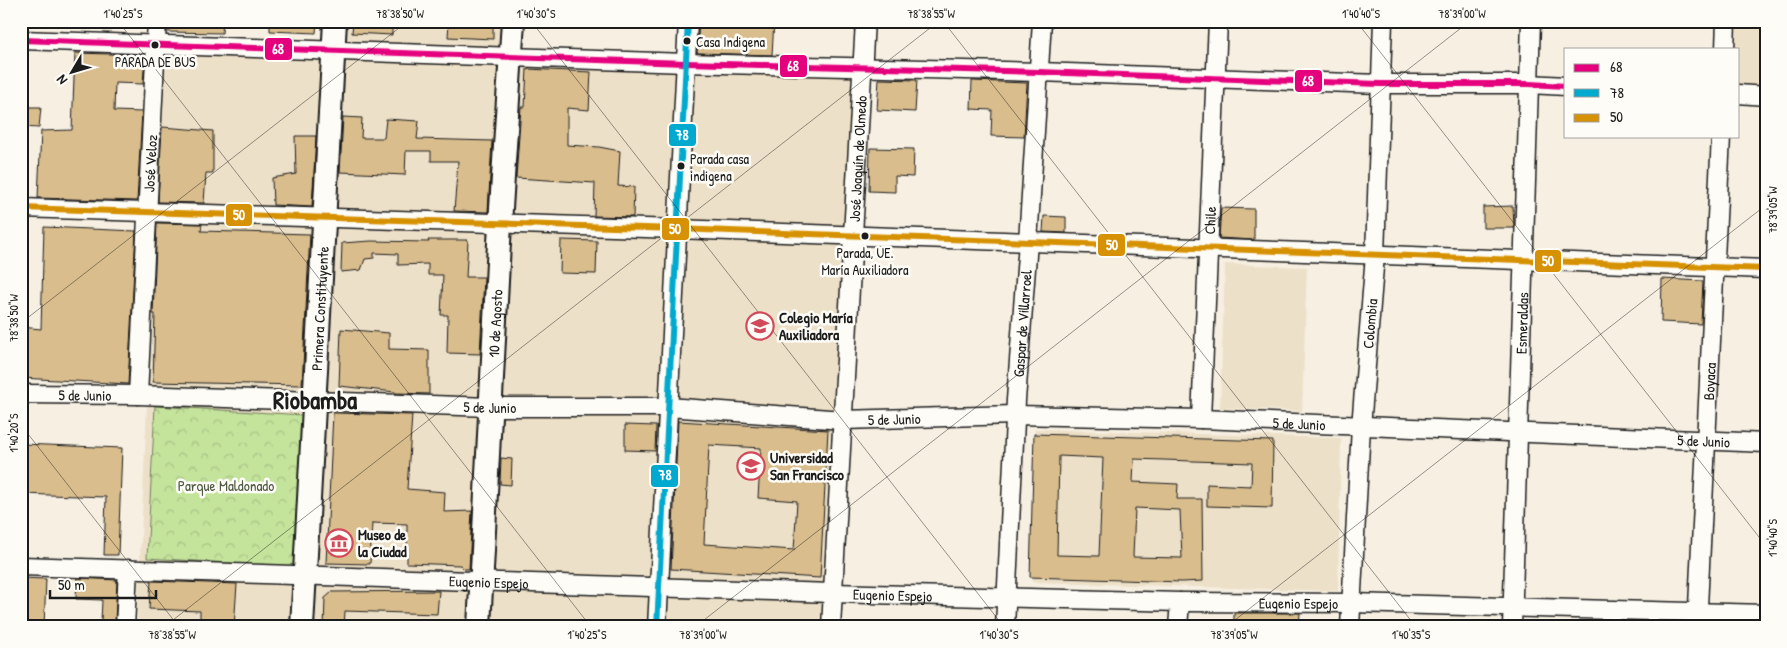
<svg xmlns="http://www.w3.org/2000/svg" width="1787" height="648" viewBox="0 0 1787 648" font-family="'Patrick Hand',sans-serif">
<defs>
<pattern id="park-crowns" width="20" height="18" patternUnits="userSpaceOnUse" patternTransform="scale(1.25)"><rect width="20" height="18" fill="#c4e39b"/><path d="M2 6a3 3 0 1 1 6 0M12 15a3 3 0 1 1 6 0" fill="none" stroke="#a8c285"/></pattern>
</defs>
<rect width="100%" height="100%" fill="#f6efe2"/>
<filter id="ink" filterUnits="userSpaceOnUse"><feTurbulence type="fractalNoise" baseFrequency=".02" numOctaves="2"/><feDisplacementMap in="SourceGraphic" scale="10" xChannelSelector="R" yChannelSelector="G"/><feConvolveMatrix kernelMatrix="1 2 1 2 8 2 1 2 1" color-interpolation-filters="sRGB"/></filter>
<g filter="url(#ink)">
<!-- built -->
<path fill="#ede0c8" d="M21,21H146V29L21,23Z
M341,21H508L506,52L340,46Z
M1733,21H1766V89L1738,88V49H1731Z
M163,52L860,76L824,627H137Z
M1225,264L1307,267L1302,411L1220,408Z
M1035,429L1341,438L1338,591L1032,582Z"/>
<!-- park -->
<path fill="url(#park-crowns)" stroke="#70805c" d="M155,406L303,415L295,567L147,558Z"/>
<!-- building -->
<path fill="#d9bd8d" stroke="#1c1c1c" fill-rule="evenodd" d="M168,21H223L222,33L167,32Z
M270,21H317L316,33L270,31Z
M353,21H392V35L352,33Z
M449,21H493V39L448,37Z
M699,21H774L772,55L697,53Z
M75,53L145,55L143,84L115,83L114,111L142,112L137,201L38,198L41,131L72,130Z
M527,69L591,72L589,110L567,108V145L599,147L620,151L618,186L634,187L633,217L594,216L595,183L516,178L521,107H525Z
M879,79L917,80L915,112L877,110Z
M972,81L1027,83L1024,137L991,136L992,110L971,109Z
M21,107H41L39,128L21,127Z
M343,117L362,118L361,138H384L386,119L419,121L417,139L492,141L488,212L454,211L458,161H431V151H406L405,175L340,172Z
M162,127L213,131V173H206L204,203L158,202Z
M295,136H316L312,207L273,205L272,178L296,174Z
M870,148L914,149L913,177L895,176V192L869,191Z
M1513,206L1514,228H1483V207Z
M1221,208L1254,209V240L1219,238Z
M1044,216L1066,217V233L1043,232Z
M157,223L202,224L201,231L310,234L302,385L153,382L155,314H153Z
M44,227L136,231L128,384L21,378V327L41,329Z
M428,240H468L466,277H484L480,354L447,353L448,315H441L443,275H428V264L398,265V254L374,253V258L365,259L361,270L341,272L342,243L371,241L429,242Z
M561,240L597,241L596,274L560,273Z
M1662,279L1703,281L1701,324L1661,322Z
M341,329L389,333V349L429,350V394L395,393V392L339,386Z
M333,413L412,415L407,489L445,492L444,512L472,511L469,569H464L460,565L407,563V524L372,523L370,564L326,563Z
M678,421L828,430L820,578L671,569ZM709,445L761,448L758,498L797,501L794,550L704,544Z
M625,425L656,426L655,451L625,450Z
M1034,434L1273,441L1272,508L1207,506V484L1251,486L1252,463L1134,459L1133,482L1178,484L1177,499H1202L1203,581L1182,582L1030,577ZM1059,456L1103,458L1099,556L1057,555ZM1135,508L1180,510L1182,558L1133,557Z
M21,444L122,448L118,555H104L106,497L21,494Z
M501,458L512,459L511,485L500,484Z
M21,578L46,579L44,627H21Z
M77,578L117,580L115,622H101L102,600L76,599Z
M151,581L237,584L234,627H200V611L149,609Z
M439,591L437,614L345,611L344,627H324L325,598L332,592Z
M1234,613H1300L1299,627H1234Z"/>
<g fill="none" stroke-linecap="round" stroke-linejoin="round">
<!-- minor casing -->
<g stroke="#1c1c1c" stroke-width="21">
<g id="minor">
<path d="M21,40L686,63L1039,72L1380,84H1529L1566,86"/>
<path d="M1725,49L1726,21"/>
<path d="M1738,94L1766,96"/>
<path d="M21,208L677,229L1766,269"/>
<path id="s1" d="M21,394L138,395L490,407H668L843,420L1015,415L1201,419L1766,443"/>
<path id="s2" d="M138,395L157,21"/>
<path id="s3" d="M1201,419L1218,21"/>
<path id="s4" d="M21,566L832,593L1180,602L1351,603L1766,614"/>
<path d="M125,627L128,569"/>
<path d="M657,627L688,21"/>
<path id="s5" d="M831,627L865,21"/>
<path id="s6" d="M1005,627L1016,400L1028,242L1042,21"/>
<path d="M1178,627L1180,602"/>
<path id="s7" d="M1350,627L1361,427L1375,255L1383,21"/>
<path id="s8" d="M1512,627L1531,21"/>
<path id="s9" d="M1697,627L1721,136"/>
</g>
</g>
<!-- major casing -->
<g stroke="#1c1c1c" stroke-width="26">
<g id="major">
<path id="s10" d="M302,627L335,21"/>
<path id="s11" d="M479,627L500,224L513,21"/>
</g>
</g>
<!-- minor -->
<use href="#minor" stroke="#fdfcf7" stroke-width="18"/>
<!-- major -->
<use href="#major" stroke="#fdfcf7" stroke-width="22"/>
<!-- bus-1 casing -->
<g stroke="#fdfcf7" stroke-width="10">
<path id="bus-1" d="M21,40L686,63L1039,72L1380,84H1529L1566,86"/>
</g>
<!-- bus-2 casing -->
<g stroke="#fdfcf7" stroke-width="10">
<path id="bus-2" d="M657,627L688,21"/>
</g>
<!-- bus-3 casing -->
<g stroke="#fdfcf7" stroke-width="10">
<path id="bus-3" d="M21,208L677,229L1766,269"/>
</g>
<!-- bus-1 -->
<use href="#bus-1" stroke="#e5007d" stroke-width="6"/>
<!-- bus-2 -->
<use href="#bus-2" stroke="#00a9ce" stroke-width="6"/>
<!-- bus-3 -->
<use href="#bus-3" stroke="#d69104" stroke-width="6"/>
</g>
</g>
<!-- ticks -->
<path fill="none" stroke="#1c1c1c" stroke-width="1" stroke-opacity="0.45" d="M118,21L591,627M531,21L1004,627M943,21L1416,627M1356,21L1766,546M21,323L408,21M21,425L179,627M164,627L939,21M695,627L1470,21M1226,627L1766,205M1757,627L1766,620"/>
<!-- icons -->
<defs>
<g id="university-ring" transform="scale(1.4375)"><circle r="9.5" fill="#fdfcf7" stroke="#d1495b" stroke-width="1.5"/><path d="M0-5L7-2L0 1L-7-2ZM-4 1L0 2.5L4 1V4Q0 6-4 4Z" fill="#d1495b"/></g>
<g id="museum-ring" transform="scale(1.4375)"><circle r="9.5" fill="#fdfcf7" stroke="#d1495b" stroke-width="1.5"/><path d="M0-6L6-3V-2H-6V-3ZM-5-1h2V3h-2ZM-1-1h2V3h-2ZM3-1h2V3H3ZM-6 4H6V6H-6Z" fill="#d1495b"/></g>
</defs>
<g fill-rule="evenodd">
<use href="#university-ring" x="760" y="326"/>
<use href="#university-ring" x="751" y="466"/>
<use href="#museum-ring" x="339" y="543"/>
</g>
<!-- markers -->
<g fill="#1c1c1c" stroke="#fdfcf7" stroke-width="2">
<circle cx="687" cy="41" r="4.5"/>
<circle cx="155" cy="45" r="4.5"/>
<circle cx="681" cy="166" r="4.5"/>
<circle cx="865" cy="236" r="4.5"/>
</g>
<g text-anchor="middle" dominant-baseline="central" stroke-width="5" stroke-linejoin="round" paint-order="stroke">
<!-- bus labels -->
<g font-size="14" fill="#1c1c1c" stroke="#fdfcf7" text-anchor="start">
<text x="696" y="41">Casa Indigena</text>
<text x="155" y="61" text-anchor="middle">PARADA DE BUS</text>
<text x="690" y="158">Parada casa<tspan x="690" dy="17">indigena</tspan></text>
<text x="865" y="252" text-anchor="middle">Parada, UE.<tspan x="865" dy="17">María Auxiliadora</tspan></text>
</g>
<!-- street labels -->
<g font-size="15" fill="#1c1c1c" stroke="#fdfcf7">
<text stroke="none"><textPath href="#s5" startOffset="469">José Joaquín de Olmedo</textPath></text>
<text stroke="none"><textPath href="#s2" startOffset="232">José Veloz</textPath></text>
<text stroke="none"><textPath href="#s3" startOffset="199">Chile</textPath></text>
<text stroke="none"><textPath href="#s10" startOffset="319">Primera Constituyente</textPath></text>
<text stroke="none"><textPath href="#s11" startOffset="304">10 de Agosto</textPath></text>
<text stroke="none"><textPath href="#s6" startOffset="304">Gaspar de Villarroel</textPath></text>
<text stroke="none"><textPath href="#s7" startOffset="304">Colombia</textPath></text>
<text stroke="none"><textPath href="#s8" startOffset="304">Esmeraldas</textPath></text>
<text stroke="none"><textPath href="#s9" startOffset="246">Boyaca</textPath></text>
<text stroke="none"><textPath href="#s1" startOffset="64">5 de Junio</textPath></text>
<text stroke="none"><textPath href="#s1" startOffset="469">5 de Junio</textPath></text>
<text stroke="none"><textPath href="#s1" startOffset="874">5 de Junio</textPath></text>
<text stroke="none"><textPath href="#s1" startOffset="1279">5 de Junio</textPath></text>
<text stroke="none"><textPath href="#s1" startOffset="1684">5 de Junio</textPath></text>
<text stroke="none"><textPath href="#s4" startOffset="468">Eugenio Espejo</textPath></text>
<text stroke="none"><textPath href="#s4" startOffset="872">Eugenio Espejo</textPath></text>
<text stroke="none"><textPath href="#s4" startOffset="1278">Eugenio Espejo</textPath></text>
</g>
<!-- poi labels -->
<g font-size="15" font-weight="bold" fill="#1c1c1c" stroke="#fdfcf7" text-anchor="start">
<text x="779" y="317">Colegio María<tspan x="779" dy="17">Auxiliadora</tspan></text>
<text x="770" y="457">Universidad<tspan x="770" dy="17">San Francisco</tspan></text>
<text x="358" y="534">Museo de<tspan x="358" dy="17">la Ciudad</tspan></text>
</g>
<!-- park labels -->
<g font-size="15" fill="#4e5842" stroke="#fdfcf7">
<text x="226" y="485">Parque Maldonado</text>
</g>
<!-- town labels -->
<g font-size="25" font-weight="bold" fill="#1c1c1c" stroke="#fdfcf7">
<text x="315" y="400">Riobamba</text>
</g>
</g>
<g stroke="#fdfcf7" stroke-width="2">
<rect x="264" y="37" width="29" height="24" rx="5" fill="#e5007d"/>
<rect x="779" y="54" width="29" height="24" rx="5" fill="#e5007d"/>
<rect x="1294" y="69" width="29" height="24" rx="5" fill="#e5007d"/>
<rect x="668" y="123" width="29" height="24" rx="5" fill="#00a9ce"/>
<rect x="225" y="203" width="28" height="24" rx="5" fill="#d69104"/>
<rect x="661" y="217" width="29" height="24" rx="5" fill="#d69104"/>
<rect x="1097" y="233" width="29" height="24" rx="5" fill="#d69104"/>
<rect x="1534" y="249" width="28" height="24" rx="5" fill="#d69104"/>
<rect x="650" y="464" width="29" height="24" rx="5" fill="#00a9ce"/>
</g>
<g font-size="14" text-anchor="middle" font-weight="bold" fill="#fff">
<text x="278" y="54">68</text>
<text x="793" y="71">68</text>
<text x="1308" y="86">68</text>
<text x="682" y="140">78</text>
<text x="239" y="220">50</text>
<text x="675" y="234">50</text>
<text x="1112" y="250">50</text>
<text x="1548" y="266">50</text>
<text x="665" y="480">78</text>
</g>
<!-- margin -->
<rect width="1787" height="648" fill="none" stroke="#fdfcf7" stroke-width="55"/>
<!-- legend -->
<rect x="1564" y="48" width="175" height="90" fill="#fdfcf7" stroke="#a3a29f"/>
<rect x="1574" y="64" width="25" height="8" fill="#e5007d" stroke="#a3a29f"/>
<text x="1610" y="72" font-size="15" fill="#1c1c1c">68</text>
<rect x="1574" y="89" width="25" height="8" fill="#00a9ce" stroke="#a3a29f"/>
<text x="1610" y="98" font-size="15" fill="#1c1c1c">78</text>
<rect x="1574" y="114" width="25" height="8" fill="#d69104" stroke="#a3a29f"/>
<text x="1610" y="122" font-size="15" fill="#1c1c1c">50</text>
<!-- north arrow -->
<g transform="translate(72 72) rotate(232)" stroke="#fdfcf7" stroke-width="4" paint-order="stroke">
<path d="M0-4L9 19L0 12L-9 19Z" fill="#1c1c1c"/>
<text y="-8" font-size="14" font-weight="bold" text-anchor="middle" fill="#1c1c1c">N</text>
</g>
<!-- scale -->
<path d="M50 590v8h106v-8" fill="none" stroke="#1c1c1c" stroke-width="2.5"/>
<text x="58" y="590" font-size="15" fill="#1c1c1c" stroke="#fdfcf7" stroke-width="4" paint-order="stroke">50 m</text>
<rect x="28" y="28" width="1732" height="592" fill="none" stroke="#1c1c1c" stroke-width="2"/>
<g font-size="12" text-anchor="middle" fill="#1c1c1c">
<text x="123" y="18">1°40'25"S</text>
<text x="400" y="18">78°38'50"W</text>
<text x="536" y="18">1°40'30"S</text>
<text x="931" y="18">78°38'55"W</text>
<text x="1361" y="18">1°40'40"S</text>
<text x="1462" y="18">78°39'00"W</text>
<text transform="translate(1773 210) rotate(-90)" y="4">78°39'05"W</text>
<text transform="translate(14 318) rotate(-90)" y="4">78°38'50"W</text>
<text transform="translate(14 433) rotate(-90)" y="4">1°40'20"S</text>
<text transform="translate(1773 538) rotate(-90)" y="4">1°40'40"S</text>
<text x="172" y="639">78°38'55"W</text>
<text x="587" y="639">1°40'25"S</text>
<text x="703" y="639">78°39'00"W</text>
<text x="999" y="639">1°40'30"S</text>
<text x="1234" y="639">78°39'05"W</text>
<text x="1411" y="639">1°40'35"S</text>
</g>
</svg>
